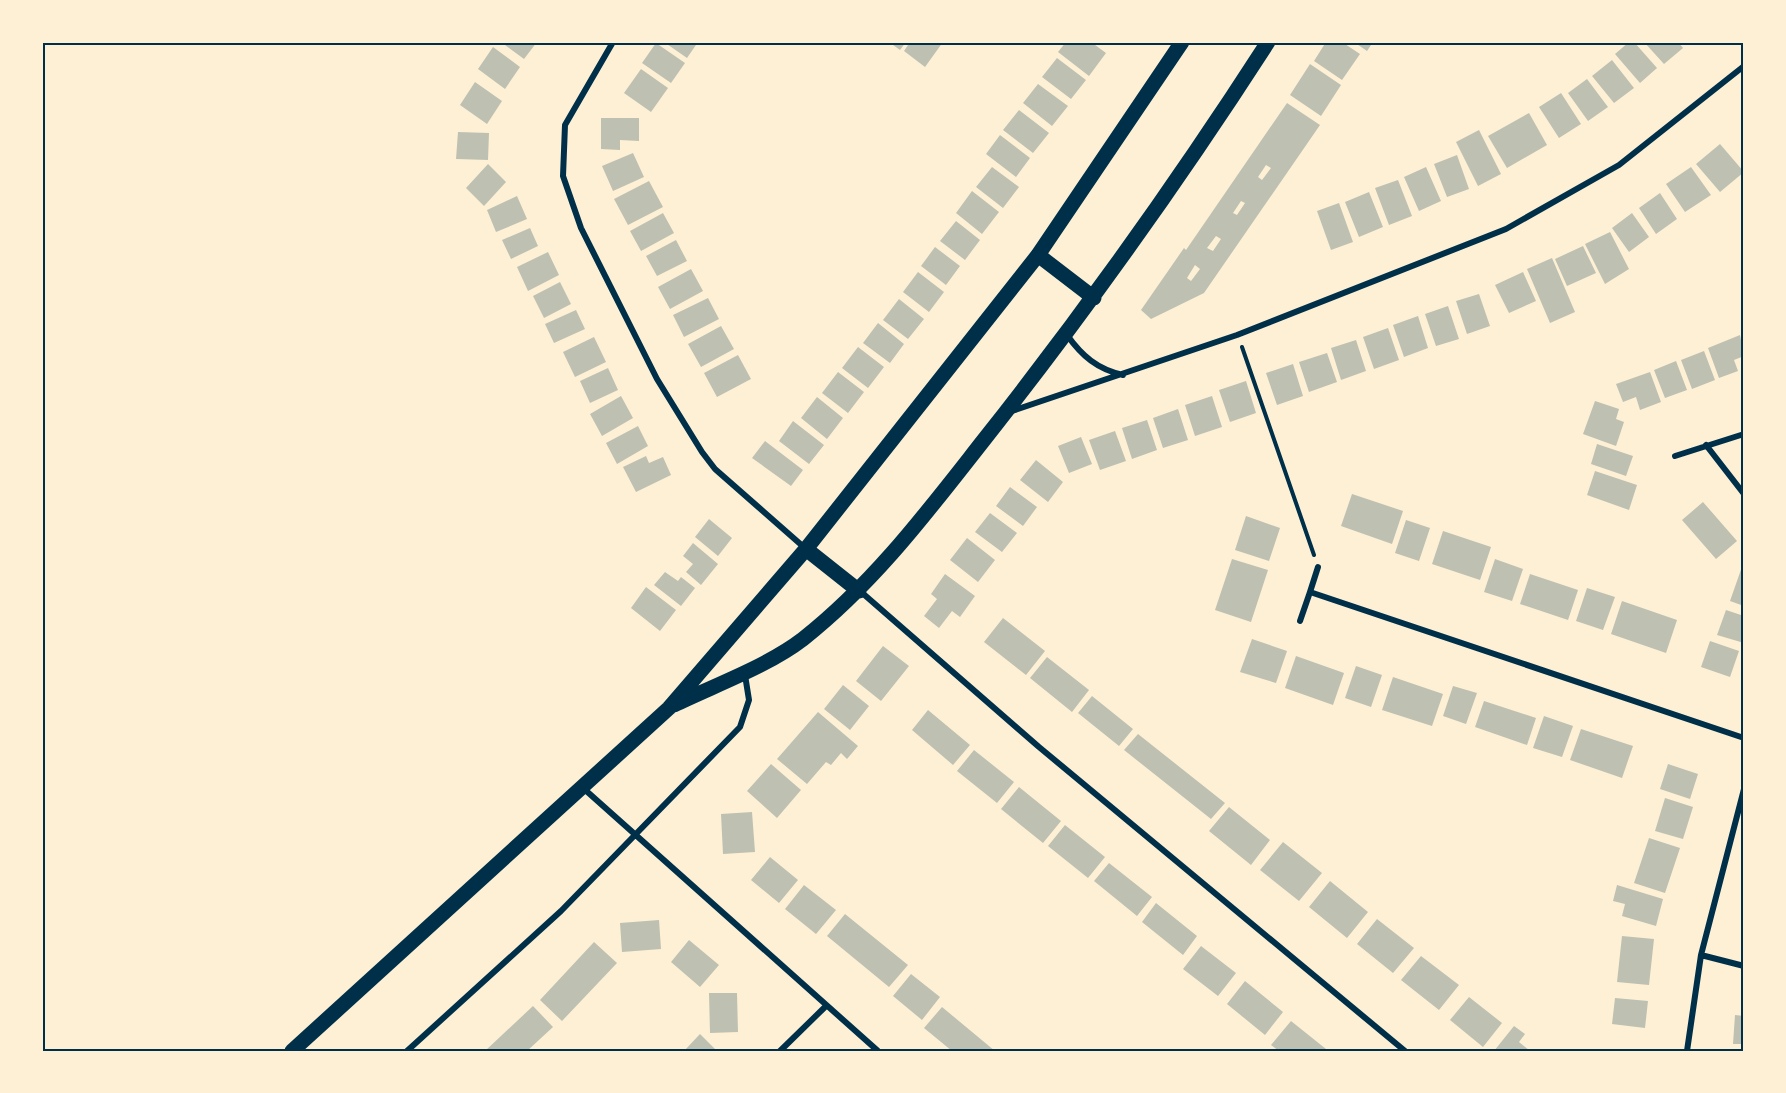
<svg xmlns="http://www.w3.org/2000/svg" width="1786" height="1093" viewBox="0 0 1786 1093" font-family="Spectral,serif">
<rect width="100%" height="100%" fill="#fdf0d5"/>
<!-- building -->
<path fill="#bec0b2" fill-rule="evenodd" d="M501,42H537L524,59Z
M664,42H698L687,58Z
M889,42H906L900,50Z
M910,42H943L925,67L904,51Z
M1066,42H1091L1106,53L1089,76L1058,52Z
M1326,42H1342L1360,54L1342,80L1314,61Z
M1354,42H1373L1367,51Z
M1629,42H1634L1657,68L1640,83L1615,54Z
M1644,42H1678L1683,48L1664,64Z
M656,43L685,63L671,83L642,63Z
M493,47L520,67L505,89L478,69Z
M1057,58L1086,80L1071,99L1042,77Z
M1612,60L1634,88L1614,103L1592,76Z
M1310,64L1341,85L1321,116L1290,95Z
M641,69L668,88L651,112L624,93Z
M1587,79L1608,107L1588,121L1568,93Z
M475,82L502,101L487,124L460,105Z
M1038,84L1068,106L1052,126L1023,103Z
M1561,93L1581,124L1559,138L1539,107Z
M1287,103L1320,125L1204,293L1151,319L1141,310L1184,248L1186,250ZM1266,165L1271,168L1262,180L1258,177ZM1241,201L1245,203L1237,215L1233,213ZM1216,236L1221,239L1213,251L1207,248ZM1195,265L1200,269L1191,281L1187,278Z
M1019,110L1049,133L1033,153L1003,130Z
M1529,113L1547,145L1507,168L1488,136Z
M601,118H639V141L620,140V150L601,149Z
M1479,130L1501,174L1478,186L1456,142Z
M458,132L489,133L488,160L456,159Z
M1000,135L1030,158L1016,177L986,154Z
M1720,144L1744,172L1720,192L1696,164Z
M633,153L644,177L613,191L602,166Z
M1457,155L1469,189L1447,197L1434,164Z
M488,164L506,182L484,206L466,188Z
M992,167L1019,187L1003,208L976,187Z
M1426,167L1441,201L1419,211L1404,177Z
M1691,167L1711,195L1685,212L1666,184Z
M1398,180L1412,216L1389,225L1375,188Z
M649,181L663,207L628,225L614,199Z
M972,191L999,212L982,234L956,213Z
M1369,192L1383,227L1359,237L1345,202Z
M1660,193L1677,219L1656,234L1639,208Z
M517,196L527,219L496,232L487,210Z
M1339,203L1353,242L1331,250L1317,211Z
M663,213L674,233L641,251L630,231Z
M1632,213L1649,237L1629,252L1612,228Z
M956,221L980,240L965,260L940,241Z
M530,228L538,246L511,259L502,240Z
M1610,232L1629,269L1605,284L1585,244Z
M676,240L687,261L657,276L646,256Z
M1583,246L1596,273L1567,286L1555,259Z
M935,247L960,266L946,285L921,266Z
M548,252L559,275L528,291L517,267Z
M1552,258L1575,312L1550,323L1527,269Z
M691,269L703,291L670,309L658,287Z
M918,272L944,292L929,312L903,292Z
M1523,272L1536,301L1509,313L1495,285Z
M560,282L571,304L544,318L533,296Z
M1479,294L1490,326L1467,334L1456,301Z
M708,298L719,319L684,337L673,315Z
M899,299L924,319L908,339L883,320Z
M1448,306L1459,339L1436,346L1425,314Z
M576,310L585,329L554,343L545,324Z
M1418,316L1428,348L1404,357L1393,325Z
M878,323L904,344L890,363L863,343Z
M721,326L734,349L701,367L688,344Z
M1388,328L1399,360L1374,369L1363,337Z
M1740,335L1744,356L1734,360L1738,371L1719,378L1708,348Z
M594,337L606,362L575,377L563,352Z
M1356,340L1366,371L1341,380L1331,348Z
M858,347L884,367L868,388L842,368Z
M1704,351L1715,380L1692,389L1681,360Z
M1327,353L1337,382L1309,392L1299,362Z
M738,355L751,379L717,397L704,373Z
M1676,361L1687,390L1665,398L1654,370Z
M1293,364L1303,396L1277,405L1266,373Z
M608,368L618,390L590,403L580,381Z
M838,372L864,392L848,413L822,393Z
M1650,372L1661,402L1640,410L1636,397L1623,402L1616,384Z
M1246,381L1256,413L1230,422L1219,390Z
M621,396L633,418L602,436L590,414Z
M1212,396L1222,427L1195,436L1185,405Z
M817,397L843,418L827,439L801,418Z
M1595,401L1619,409L1616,419L1624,422L1616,446L1583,434Z
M1178,409L1188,440L1163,448L1153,418Z
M1147,420L1157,450L1132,459L1122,428Z
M793,421L824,445L809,464L779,441Z
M638,426L648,446L617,464L606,443Z
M1115,431L1126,461L1100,470L1089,440Z
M1081,437L1092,464L1069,473L1058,446Z
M765,441L803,470L791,486L752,458Z
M1597,444L1633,456L1626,476L1591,464Z
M646,456L649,463L663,457L671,475L636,492L623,467Z
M1036,460L1063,482L1048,502L1020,480Z
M1595,471L1637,485L1629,510L1587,495Z
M1010,487L1037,507L1023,526L996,506Z
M1352,494L1403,511L1392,544L1341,526Z
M1703,502L1737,541L1716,559L1682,520Z
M990,513L1017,533L1002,552L975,532Z
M1246,516L1280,528L1269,561L1235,550Z
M709,519L732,538L718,556L695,537Z
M1406,520L1430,528L1419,561L1395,553Z
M1443,531L1491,547L1480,580L1432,564Z
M967,538L995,560L978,582L950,560Z
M693,543L718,564L701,585L686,572L693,564L683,556Z
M1232,559L1268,570L1251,622L1215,610Z
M1495,559L1523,569L1512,601L1484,592Z
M1744,561V606L1730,601Z
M665,572L678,581L681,577L695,588L681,606L654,585Z
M945,574L975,596L960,617L952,611L939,628L924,616L937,599L931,594Z
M1530,574L1578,590L1568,620L1520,604Z
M646,587L676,610L660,631L631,608Z
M1587,588L1615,597L1603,630L1576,621Z
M1622,601L1677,620L1666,653L1611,634Z
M1726,610L1744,616V643L1717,635Z
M1003,618L1045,651L1026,675L984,642Z
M1252,639L1287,651L1276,683L1240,672Z
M1710,641L1739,651L1730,677L1701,667Z
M883,646L909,666L881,701L856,681Z
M1296,656L1344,673L1333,705L1285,688Z
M1047,657L1089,690L1072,712L1030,678Z
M1356,666L1382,675L1371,707L1345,698Z
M1393,677L1443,694L1432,726L1382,710Z
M843,685L869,706L850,730L824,709Z
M1453,686L1477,693L1466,724L1443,716Z
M1092,696L1133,729L1119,746L1078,713Z
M1484,701L1536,718L1527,745L1475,727Z
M928,710L970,745L953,765L912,730Z
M818,712L858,746L847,759L841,753L831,765L826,762L807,784L777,759Z
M1544,716L1573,726L1562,757L1533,748Z
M1581,729L1633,746L1622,778L1570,760Z
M1138,734L1225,803L1211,819L1124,750Z
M974,750L1014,782L997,803L957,771Z
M771,764L801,790L777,818L747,791Z
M1668,764L1698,774L1690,799L1660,789Z
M1019,787L1061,821L1043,843L1001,809Z
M1665,798L1693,807L1683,839L1655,831Z
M1229,807L1270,840L1251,865L1209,831Z
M752,812L755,852L723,854L721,814Z
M1065,825L1105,857L1088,878L1048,846Z
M1649,838L1680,848L1665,893L1634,883Z
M1283,842L1322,873L1299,901L1260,870Z
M770,857L798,880L779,903L751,880Z
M1109,863L1152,897L1137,916L1094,881Z
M1330,881L1368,912L1347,938L1309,907Z
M804,885L836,910L816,934L785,909Z
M1617,885L1663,899L1656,926L1622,916L1625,904L1613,901Z
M1156,903L1197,936L1183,955L1142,922Z
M845,914L908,965L889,987L827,936Z
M1377,919L1414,948L1393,973L1357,944Z
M659,920L661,949L622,952L620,923Z
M1622,936L1654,939L1649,985L1617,982Z
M689,940L719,965L700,987L671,962Z
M594,942L617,963L562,1021L540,1000Z
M1201,946L1236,973L1218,996L1183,969Z
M1421,956L1459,985L1439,1010L1401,980Z
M911,974L940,997L922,1020L893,996Z
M1245,981L1283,1012L1265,1035L1227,1004Z
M709,993H737L738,1032L710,1033Z
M1469,997L1502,1023L1483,1047L1450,1020Z
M1615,998L1648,1001L1645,1028L1612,1024Z
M533,1006L553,1027L527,1051H485Z
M942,1007L995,1051H952L924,1028Z
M1735,1015L1744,1016V1044H1733Z
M1291,1021L1326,1049L1324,1051H1279L1271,1045Z
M1514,1026L1525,1034L1519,1042L1530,1051H1494Z
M700,1034L717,1051H684Z"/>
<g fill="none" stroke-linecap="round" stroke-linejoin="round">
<!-- path -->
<path stroke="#003049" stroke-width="4" d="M1242,347L1314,555"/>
<!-- minor -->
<path stroke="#003049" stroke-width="6" d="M613,42L565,125L563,176L581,228L657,379L702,452L715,469L806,549
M1067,335C1082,356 1097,369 1123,375
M1012,411L1237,335L1506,229L1619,165L1744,66
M1706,445L1744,494
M1675,456L1744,434
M1318,567L1310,592L1744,738
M860,591L1039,747L1405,1051
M1300,621L1310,592
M583,788L878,1051
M1701,955L1744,966
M407,1051L561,911L740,727L749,700L745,675
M780,1051L826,1006
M1687,1051L1701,955L1744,789"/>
<!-- primary -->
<path stroke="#003049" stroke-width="15" d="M1038,255L1094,298
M806,549L859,591
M674,705C715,685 768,666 803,639C874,583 928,511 983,441C1085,312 1179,180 1268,42
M292,1051L669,708L806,549L1038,255L1182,42"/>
</g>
<!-- border -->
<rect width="1786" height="1093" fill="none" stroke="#fdf0d5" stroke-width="87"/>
<rect x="44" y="44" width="1698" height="1006" fill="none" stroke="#003049" stroke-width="2"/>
</svg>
